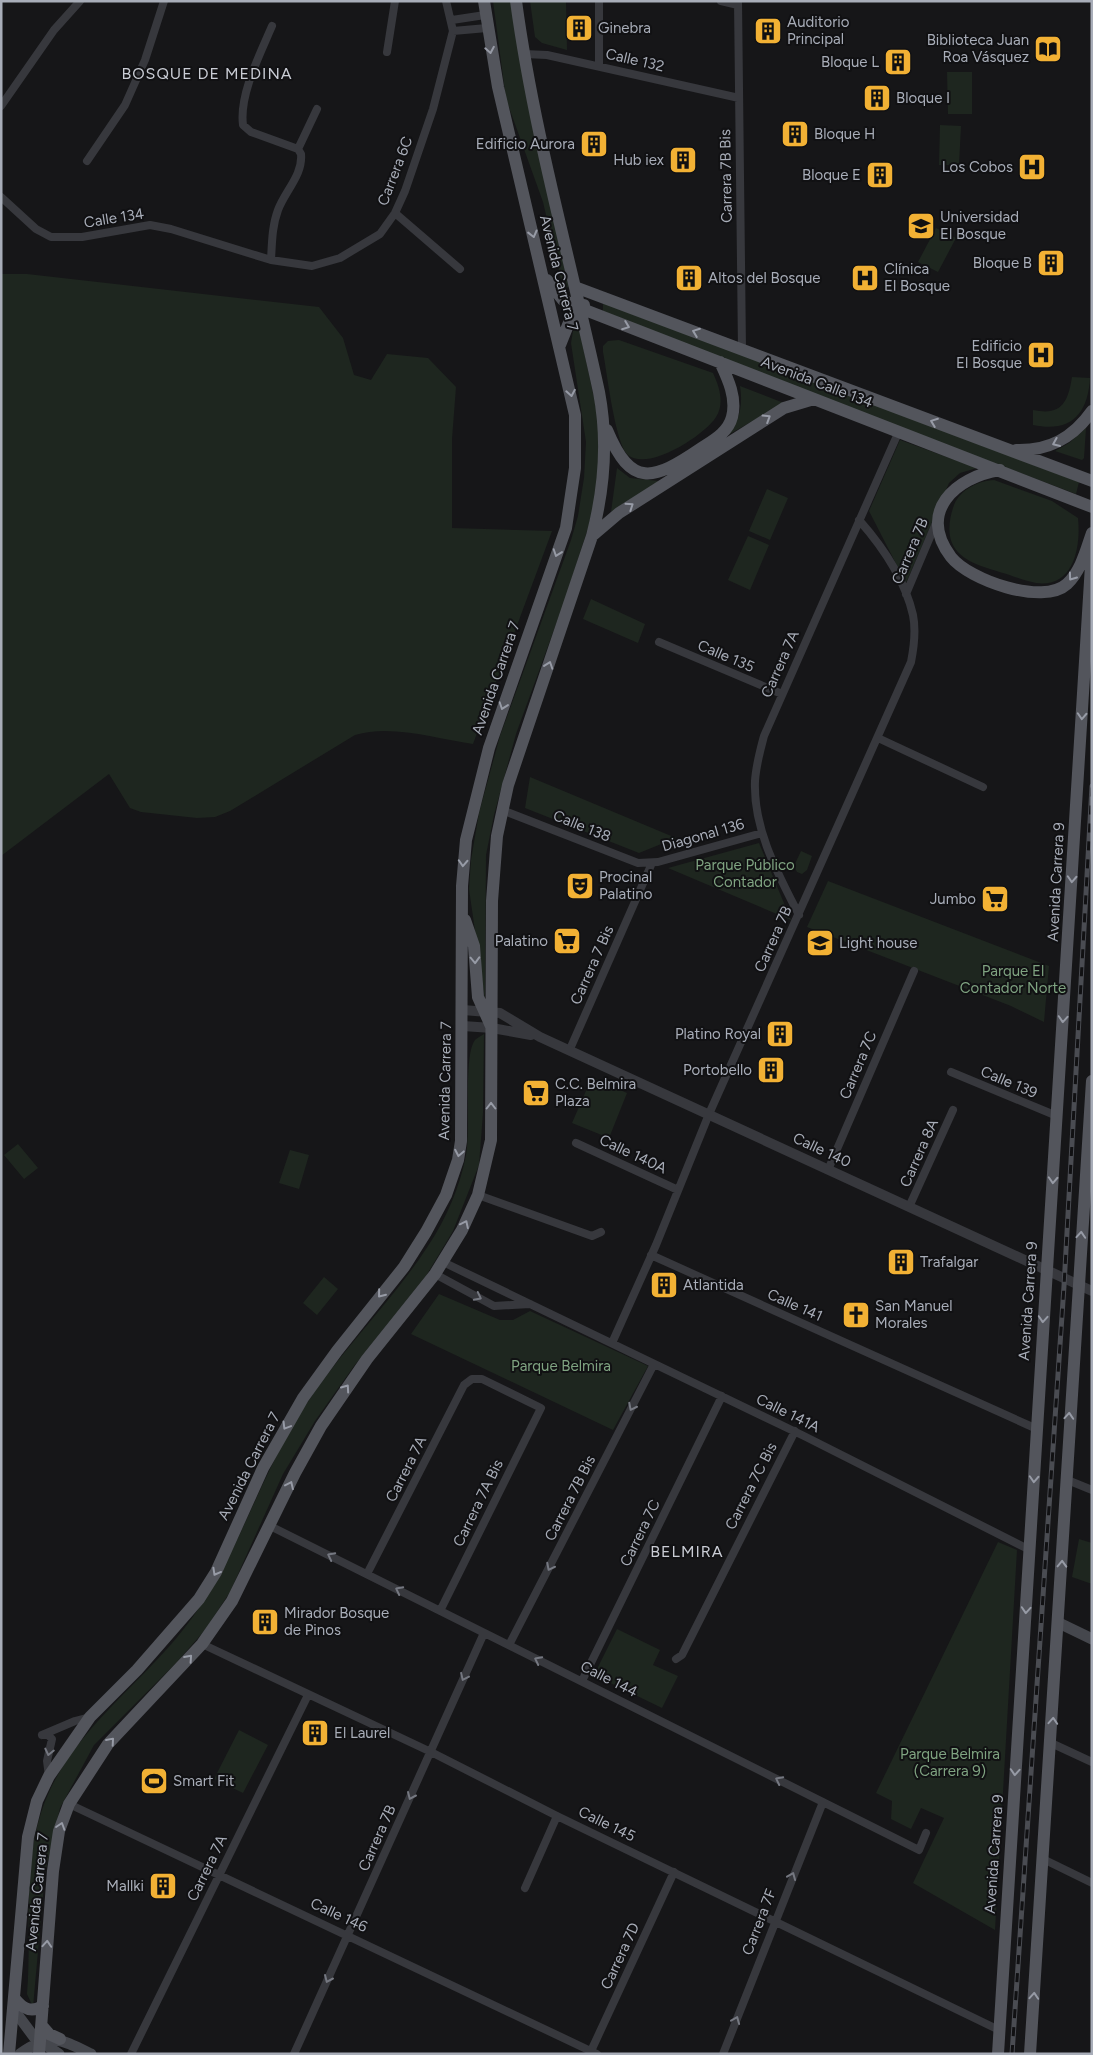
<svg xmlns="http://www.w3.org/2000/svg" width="1093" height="2055" viewBox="0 0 1093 2055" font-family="Figtree,sans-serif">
<rect width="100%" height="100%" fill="#161618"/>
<!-- green -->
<path fill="#1e261f" d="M493,1H511L538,150L569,287L563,288L543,202L506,99Z
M530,1H591L566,2L567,50L542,43L535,37Z
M947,72H972V114H948Z
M940,125L961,126L959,165H939Z
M936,228L956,238L938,272L918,262Z
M1,274H27L319,307L343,338L354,375L371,380L387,354L428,358L456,387L452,439V528L552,531L473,744C436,739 392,724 355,735L230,811L215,817L197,818L141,812L130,808L109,774L1,856Z
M603,302L1079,482L1076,494L795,388L603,311Z
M579,328L596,407L600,450L597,488L589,525L563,605L516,734L494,815L486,855L485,1000L469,889L471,860L479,813L500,736L571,540L578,516L584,478L586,442L571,343L573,331Z
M619,340L713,373C719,386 725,403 716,417C705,435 648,472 628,455C615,443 607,372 603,352V346L608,341Z
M1072,377L1090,378C1088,414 1071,433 1033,425V410C1062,416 1068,402 1072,377Z
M740,386L784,403L728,435C740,418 743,406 740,386Z
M1086,428L1084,458L1082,460L1055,451L1069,443Z
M900,440L977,468L960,473L949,483L906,583L869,511Z
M617,468L630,478L659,481L611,512Z
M994,480L1052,501L1078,518C1081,547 1074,588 1036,583C1025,581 1013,576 1003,573C985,567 960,562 952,543C947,531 950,516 954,505C961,489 978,481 994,480Z
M767,489L788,498L770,540L749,531Z
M748,536L769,545L750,590L728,580Z
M591,599L645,624L638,643L583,619Z
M530,777L676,838L639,853L525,808Z
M759,843L791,920L668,868Z
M801,851L812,856L807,870L802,874L797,872L794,866Z
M828,881L1049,966L1044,1022L1011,1006L807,927Z
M484,1034L483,1113L479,1165L453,1231L426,1276L354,1366L315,1421L283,1474L230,1592L205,1630L177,1662L94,1745L60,1808L45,1873L33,2007L27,1994C32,1934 22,1871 41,1813C67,1731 144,1685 192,1618C239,1553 260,1476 303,1409C340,1351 391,1303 428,1246C446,1219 460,1187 466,1155C471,1131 463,1055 475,1040C477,1038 481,1036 484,1034Z
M592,1077L627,1093L609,1138L572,1123Z
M18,1144L38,1168L24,1179L4,1155Z
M290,1150L309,1155L299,1189L279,1183Z
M324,1277L338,1289L317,1315L303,1303Z
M439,1294L500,1320H513L530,1311L648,1366L613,1430L411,1334Z
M1079,1539L1092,1543V1584L1072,1577Z
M998,1542L1017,1550L995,1930L913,1883L944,1818L921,1808L911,1829L891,1819L892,1801L876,1793Z
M617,1629L660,1650L653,1665L678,1676L662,1708L594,1675Z
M239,1730L268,1745L243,1793L214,1779Z"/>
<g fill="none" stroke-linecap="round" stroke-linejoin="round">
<!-- minor -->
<path stroke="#37383d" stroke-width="8" d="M721,1L738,5
M738,1L742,350
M452,20L485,15
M272,26C260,54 239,95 243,125L251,132L298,149
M453,31L487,28
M387,52L395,1
M524,54L547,55L739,98
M599,66V1
M1,106L54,30L80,1
M298,149L317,109
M87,161L125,105L145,60L164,1
M1,197L36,229L51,237H82L150,225L171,229L271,260L312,266L340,258L380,234L395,213L405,191L433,109L453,31L446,1
M395,213L460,269
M271,260C272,243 272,226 278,210C285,191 303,175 301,154L298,149
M906,594L936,523
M659,642L782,694
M878,738L983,787
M502,810L638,863L658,862L762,833
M799,915C778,874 753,829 755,781C756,765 760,751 764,736L899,431
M570,1049L652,863
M951,1072L1057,1116
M576,1143L678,1190
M828,1170L914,971
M478,1195L592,1236L601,1232
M909,1207L953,1110
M651,1255L1037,1429
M443,1262L804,1436L1030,1550
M435,1274L494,1306L530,1304
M612,1343L656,1245L709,1114L911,662C914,647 916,630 913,615C905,580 882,546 859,520
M1065,1479L1092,1490
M270,1526L919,1850L926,1833
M367,1574L464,1385L472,1379H482L541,1408L440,1611
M202,1644L431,1752L557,1816L999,2030
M509,1645L654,1364
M676,1659L682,1655L795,1431
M582,1681L722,1396
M42,1735L75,1721L90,1717
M42,1735H48L52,1739L47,1761L49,1776
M1051,1743L1092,1762
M69,1804L597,2054
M1043,1859L1092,1883
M525,1888L557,1816
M591,2051L674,1872
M131,2054L308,1695
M294,2054L484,1633
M723,2054L823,1802"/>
<!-- tertiary -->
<path stroke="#37383d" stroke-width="10" d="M463,1010L500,1013L540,1037L1092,1291
M463,1026L492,1028L531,1035"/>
<!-- secondary -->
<path stroke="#45474d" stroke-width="11" d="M1059,1623L1092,1639
M14,2010L34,2037L59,2054
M20,2054C50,2032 61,2039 91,2054"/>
<!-- primary -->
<path stroke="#53555c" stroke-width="12" d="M547,280L563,300L580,308L1092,507
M575,287L1092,481
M560,345L570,320L584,305
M607,430C631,488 653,481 700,449C712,441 728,433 732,417C737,398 728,379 720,362
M1016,450C1049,451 1073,438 1092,411
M1000,470C955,477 917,512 951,557C969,580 1043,606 1067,584C1081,571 1086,550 1092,533
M592,536L619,513L784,408L814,399
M465,920L474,946L478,997L491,1026
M15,1999C23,2009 31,2013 43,2006
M42,2026L49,2034L60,2039
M9,2054L28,1837L37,1801L49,1776L90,1717L137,1670L199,1599L216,1572L263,1468L303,1398L337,1351L404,1267L426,1232L446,1195L458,1160L461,1141L462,886L466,840L489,748L566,528L575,468V415L498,87L484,1
M39,2054L53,1871L59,1831L69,1804L108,1744L202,1644L232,1601L295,1473L321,1426L367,1359L435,1274L462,1230L478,1195L491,1140L492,901L497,836L508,785L592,536C604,490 608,439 599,392C571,262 534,134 516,1
M998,2054L1092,549
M1030,2054L1092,1081"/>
<!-- rail casing -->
<g stroke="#4a4c52" stroke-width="5">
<path id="rail" d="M1012,2054L1064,1286L1092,786"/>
</g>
<!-- rail -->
<use href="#rail" stroke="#111113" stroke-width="3" stroke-dasharray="9" stroke-linecap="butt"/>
</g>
<!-- one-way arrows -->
<defs><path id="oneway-chevron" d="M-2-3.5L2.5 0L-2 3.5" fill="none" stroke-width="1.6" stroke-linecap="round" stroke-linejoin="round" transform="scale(1.25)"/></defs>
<g stroke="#979ba6">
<use href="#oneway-chevron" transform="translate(490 50) rotate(80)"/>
<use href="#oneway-chevron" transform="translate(533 234) rotate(76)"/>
<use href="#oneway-chevron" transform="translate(626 326) rotate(21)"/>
<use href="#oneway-chevron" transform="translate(696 332) rotate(-159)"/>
<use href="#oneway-chevron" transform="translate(571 393) rotate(80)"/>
<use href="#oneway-chevron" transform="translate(767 418) rotate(-32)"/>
<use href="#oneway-chevron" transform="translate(934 422) rotate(-159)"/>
<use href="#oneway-chevron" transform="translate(1056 443) rotate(157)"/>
<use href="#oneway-chevron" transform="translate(630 506) rotate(-34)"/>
<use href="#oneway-chevron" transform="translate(557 553) rotate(109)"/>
<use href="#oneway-chevron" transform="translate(1072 577) rotate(126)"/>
<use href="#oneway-chevron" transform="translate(549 665) rotate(-71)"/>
<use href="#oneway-chevron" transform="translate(503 706) rotate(109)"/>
<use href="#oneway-chevron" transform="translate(1082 716) rotate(93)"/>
<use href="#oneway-chevron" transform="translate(463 863) rotate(93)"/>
<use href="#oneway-chevron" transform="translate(1072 879) rotate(93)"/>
<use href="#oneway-chevron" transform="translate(475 960) rotate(88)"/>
<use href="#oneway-chevron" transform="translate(1063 1019) rotate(94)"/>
<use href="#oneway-chevron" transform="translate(491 1106) rotate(-90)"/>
<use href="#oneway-chevron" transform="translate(459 1153) rotate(101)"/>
<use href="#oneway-chevron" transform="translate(1053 1180) rotate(93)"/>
<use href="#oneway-chevron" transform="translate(465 1224) rotate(-64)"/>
<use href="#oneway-chevron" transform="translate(1081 1235) rotate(-86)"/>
<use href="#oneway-chevron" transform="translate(381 1294) rotate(129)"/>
<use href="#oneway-chevron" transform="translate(1043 1319) rotate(94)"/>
<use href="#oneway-chevron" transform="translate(346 1388) rotate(-55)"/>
<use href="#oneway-chevron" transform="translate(1069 1416) rotate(-86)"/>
<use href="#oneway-chevron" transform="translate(286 1426) rotate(121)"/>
<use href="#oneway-chevron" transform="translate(1034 1479) rotate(93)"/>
<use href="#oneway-chevron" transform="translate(290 1485) rotate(-65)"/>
<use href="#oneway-chevron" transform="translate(1062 1564) rotate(-88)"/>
<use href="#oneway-chevron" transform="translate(216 1572) rotate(119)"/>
<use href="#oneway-chevron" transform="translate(1026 1610) rotate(94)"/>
<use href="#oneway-chevron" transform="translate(189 1658) rotate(-48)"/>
<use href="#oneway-chevron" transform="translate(1053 1721) rotate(-86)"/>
<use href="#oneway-chevron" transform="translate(111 1741) rotate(-49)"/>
<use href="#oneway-chevron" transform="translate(1015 1772) rotate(94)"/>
<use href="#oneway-chevron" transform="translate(61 1826) rotate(-72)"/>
<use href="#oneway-chevron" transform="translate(47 1944) rotate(-86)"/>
<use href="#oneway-chevron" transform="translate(1034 1996) rotate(-86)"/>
</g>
<g stroke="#757881">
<use href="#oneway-chevron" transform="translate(478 1297) rotate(27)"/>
<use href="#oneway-chevron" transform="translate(632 1407) rotate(117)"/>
<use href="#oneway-chevron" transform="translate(331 1556) rotate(-153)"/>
<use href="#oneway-chevron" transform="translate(550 1567) rotate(117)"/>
<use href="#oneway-chevron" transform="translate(399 1590) rotate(-153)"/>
<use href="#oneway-chevron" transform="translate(538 1660) rotate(-153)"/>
<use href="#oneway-chevron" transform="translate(464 1677) rotate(115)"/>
<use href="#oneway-chevron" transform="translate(49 1752) rotate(103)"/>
<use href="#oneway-chevron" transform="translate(779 1780) rotate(-153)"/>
<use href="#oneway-chevron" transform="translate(411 1796) rotate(114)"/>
<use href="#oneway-chevron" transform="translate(792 1876) rotate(-68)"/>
<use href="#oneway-chevron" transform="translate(328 1979) rotate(114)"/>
<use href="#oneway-chevron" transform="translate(736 2020) rotate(-68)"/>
</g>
<!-- icons -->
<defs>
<g id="building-square" transform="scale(1.4375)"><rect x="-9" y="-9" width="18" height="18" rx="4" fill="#f2b134" stroke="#111113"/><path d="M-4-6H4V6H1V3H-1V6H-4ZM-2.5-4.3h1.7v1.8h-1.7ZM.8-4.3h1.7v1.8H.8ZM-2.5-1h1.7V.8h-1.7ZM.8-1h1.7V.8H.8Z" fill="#111"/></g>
<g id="library-square" transform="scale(1.4375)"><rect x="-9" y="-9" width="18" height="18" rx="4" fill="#f2b134" stroke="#111113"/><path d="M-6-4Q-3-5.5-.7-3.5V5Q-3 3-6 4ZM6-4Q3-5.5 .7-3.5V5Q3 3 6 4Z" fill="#111"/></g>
<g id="hospital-square" transform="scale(1.4375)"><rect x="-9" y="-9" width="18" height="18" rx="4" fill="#f2b134" stroke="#111113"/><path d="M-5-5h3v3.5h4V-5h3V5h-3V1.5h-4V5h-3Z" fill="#111"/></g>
<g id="university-square" transform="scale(1.4375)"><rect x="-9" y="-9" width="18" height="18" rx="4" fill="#f2b134" stroke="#111113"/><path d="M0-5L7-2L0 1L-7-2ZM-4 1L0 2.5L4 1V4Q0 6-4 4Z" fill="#111"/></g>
<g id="theatre-square" transform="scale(1.4375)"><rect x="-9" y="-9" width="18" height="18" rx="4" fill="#f2b134" stroke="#111113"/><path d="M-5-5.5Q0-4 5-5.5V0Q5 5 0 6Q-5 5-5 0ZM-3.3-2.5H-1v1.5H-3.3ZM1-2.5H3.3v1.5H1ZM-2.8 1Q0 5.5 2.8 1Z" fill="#111"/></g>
<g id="supermarket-square" transform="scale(1.4375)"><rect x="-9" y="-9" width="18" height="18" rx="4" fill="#f2b134" stroke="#111113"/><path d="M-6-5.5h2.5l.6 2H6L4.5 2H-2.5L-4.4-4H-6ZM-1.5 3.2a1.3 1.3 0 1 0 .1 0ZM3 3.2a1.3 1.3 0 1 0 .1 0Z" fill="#111"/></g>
<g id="school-square" transform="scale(1.4375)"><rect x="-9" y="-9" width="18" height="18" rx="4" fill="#f2b134" stroke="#111113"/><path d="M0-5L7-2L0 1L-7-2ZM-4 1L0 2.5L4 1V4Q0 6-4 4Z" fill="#111"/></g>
<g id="church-square" transform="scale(1.4375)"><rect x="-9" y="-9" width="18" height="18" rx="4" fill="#f2b134" stroke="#111113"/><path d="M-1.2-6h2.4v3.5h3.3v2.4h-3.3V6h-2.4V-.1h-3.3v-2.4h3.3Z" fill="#111"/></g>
<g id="stadium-square" transform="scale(1.4375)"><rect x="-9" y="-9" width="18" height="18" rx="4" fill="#f2b134" stroke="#111113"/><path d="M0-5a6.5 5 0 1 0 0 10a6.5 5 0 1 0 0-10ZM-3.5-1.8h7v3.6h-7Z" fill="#111"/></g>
</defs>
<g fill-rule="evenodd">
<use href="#building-square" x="579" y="28"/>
<use href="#building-square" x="768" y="31"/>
<use href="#library-square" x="1048" y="49"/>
<use href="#building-square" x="898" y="62"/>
<use href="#building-square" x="877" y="98"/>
<use href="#building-square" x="795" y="134"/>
<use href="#building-square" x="594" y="144"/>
<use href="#building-square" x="683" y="160"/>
<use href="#hospital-square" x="1032" y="167"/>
<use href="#building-square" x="880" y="175"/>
<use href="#university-square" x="921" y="226"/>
<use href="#building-square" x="1051" y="263"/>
<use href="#building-square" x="689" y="278"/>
<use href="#hospital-square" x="865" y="278"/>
<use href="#hospital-square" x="1041" y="355"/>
<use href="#theatre-square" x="580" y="886"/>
<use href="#supermarket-square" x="995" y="899"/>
<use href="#supermarket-square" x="567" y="941"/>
<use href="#school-square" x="820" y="943"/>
<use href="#building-square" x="780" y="1034"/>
<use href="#building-square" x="771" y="1070"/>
<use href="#supermarket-square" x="536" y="1093"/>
<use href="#building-square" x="901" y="1262"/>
<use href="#building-square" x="664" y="1285"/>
<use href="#church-square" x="856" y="1315"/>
<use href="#building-square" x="265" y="1622"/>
<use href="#building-square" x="315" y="1733"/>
<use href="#stadium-square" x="154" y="1781"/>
<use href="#building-square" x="163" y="1886"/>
</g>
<g text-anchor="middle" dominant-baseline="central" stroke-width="4" stroke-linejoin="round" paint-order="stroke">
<!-- poi labels -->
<g font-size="15" fill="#a8adb8" stroke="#111113" text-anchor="start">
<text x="787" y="22">Auditorio<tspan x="787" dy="17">Principal</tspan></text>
<text x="598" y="28">Ginebra</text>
<text x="1029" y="40" text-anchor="end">Biblioteca Juan<tspan x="1029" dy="17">Roa Vásquez</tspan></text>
<text x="879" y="62" text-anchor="end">Bloque L</text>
<text x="896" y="98">Bloque I</text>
<text x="814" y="134">Bloque H</text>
<text x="575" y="144" text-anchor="end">Edificio Aurora</text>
<text x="664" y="160" text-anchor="end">Hub iex</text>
<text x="1013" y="167" text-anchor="end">Los Cobos</text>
<text x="861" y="175" text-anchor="end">Bloque E</text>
<text x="940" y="217">Universidad<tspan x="940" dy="17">El Bosque</tspan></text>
<text x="1032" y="263" text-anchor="end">Bloque B</text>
<text x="884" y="269">Clínica<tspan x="884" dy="17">El Bosque</tspan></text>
<text x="708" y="278">Altos del Bosque</text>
<text x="1022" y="346" text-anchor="end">Edificio<tspan x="1022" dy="17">El Bosque</tspan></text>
<text x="599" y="877">Procinal<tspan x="599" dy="17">Palatino</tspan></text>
<text x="976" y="899" text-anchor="end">Jumbo</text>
<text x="548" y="941" text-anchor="end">Palatino</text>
<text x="839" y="943">Light house</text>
<text x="761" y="1034" text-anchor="end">Platino Royal</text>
<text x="752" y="1070" text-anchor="end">Portobello</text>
<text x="555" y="1084">C.C. Belmira<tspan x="555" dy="17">Plaza</tspan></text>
<text x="920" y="1262">Trafalgar</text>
<text x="683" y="1285">Atlantida</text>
<text x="875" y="1306">San Manuel<tspan x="875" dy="17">Morales</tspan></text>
<text x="284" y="1613">Mirador Bosque<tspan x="284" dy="17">de Pinos</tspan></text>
<text x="334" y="1733">El Laurel</text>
<text x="173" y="1781">Smart Fit</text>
<text x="144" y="1886" text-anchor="end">Mallki</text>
</g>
<!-- street labels -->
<g font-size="15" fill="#a8adb8" stroke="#111113">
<text transform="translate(635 60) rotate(13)">Calle 132</text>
<text transform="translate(395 171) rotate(-69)">Carrera 6C</text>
<text transform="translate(726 176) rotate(-91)">Carrera 7B Bis</text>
<text transform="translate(114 218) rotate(-9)">Calle 134</text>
<text transform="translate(559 273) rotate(76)">Avenida Carrera 7</text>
<text transform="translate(817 382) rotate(21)">Avenida Calle 134</text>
<text transform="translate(910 551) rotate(-67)">Carrera 7B</text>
<text transform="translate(726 656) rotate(23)">Calle 135</text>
<text transform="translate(780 664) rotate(-66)">Carrera 7A</text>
<text transform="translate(496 678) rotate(-71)">Avenida Carrera 7</text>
<text transform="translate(582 826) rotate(22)">Calle 138</text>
<text transform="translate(703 835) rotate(-16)">Diagonal 136</text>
<text transform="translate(1056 882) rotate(-87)">Avenida Carrera 9</text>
<text transform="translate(773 939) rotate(-66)">Carrera 7B</text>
<text transform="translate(592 965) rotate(-66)">Carrera 7 Bis</text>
<text transform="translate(858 1065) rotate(-67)">Carrera 7C</text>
<text transform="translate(445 1081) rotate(-89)">Avenida Carrera 7</text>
<text transform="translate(1009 1082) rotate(23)">Calle 139</text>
<text transform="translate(822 1150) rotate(25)">Calle 140</text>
<text transform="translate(919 1153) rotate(-66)">Carrera 8A</text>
<text transform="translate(633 1154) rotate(25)">Calle 140A</text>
<text transform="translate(1028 1301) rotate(-86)">Avenida Carrera 9</text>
<text transform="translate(795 1305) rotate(24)">Calle 141</text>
<text transform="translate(788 1413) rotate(26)">Calle 141A</text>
<text transform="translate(249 1466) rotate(-63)">Avenida Carrera 7</text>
<text transform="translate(406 1469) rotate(-63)">Carrera 7A</text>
<text transform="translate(751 1486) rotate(-63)">Carrera 7C Bis</text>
<text transform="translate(570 1498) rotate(-63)">Carrera 7B Bis</text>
<text transform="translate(478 1503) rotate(-64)">Carrera 7A Bis</text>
<text transform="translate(640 1533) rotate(-64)">Carrera 7C</text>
<text transform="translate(609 1679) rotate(27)">Calle 144</text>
<text transform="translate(607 1824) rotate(26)">Calle 145</text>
<text transform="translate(377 1838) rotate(-66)">Carrera 7B</text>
<text transform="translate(994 1854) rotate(-86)">Avenida Carrera 9</text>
<text transform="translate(207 1868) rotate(-64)">Carrera 7A</text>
<text transform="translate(37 1892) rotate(-84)">Avenida Carrera 7</text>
<text transform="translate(339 1915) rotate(25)">Calle 146</text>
<text transform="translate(759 1922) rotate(-69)">Carrera 7F</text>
<text transform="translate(620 1956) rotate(-65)">Carrera 7D</text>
</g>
<!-- park labels -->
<g font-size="15" fill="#7fa381" stroke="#111113">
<text x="745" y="865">Parque Público<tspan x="745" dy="17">Contador</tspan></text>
<text x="1013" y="971">Parque El<tspan x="1013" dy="17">Contador Norte</tspan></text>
<text x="561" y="1366">Parque Belmira</text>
<text x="950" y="1754">Parque Belmira<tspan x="950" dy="17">(Carrera 9)</tspan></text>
</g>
<!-- neighbourhood labels -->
<g font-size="16" letter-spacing="1" fill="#c9ccd4" stroke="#111113">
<text x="207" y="73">BOSQUE DE MEDINA</text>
<text x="687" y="1551">BELMIRA</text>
</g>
</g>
<!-- border -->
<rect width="1093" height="2055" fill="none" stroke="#a8adb8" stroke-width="5"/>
</svg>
